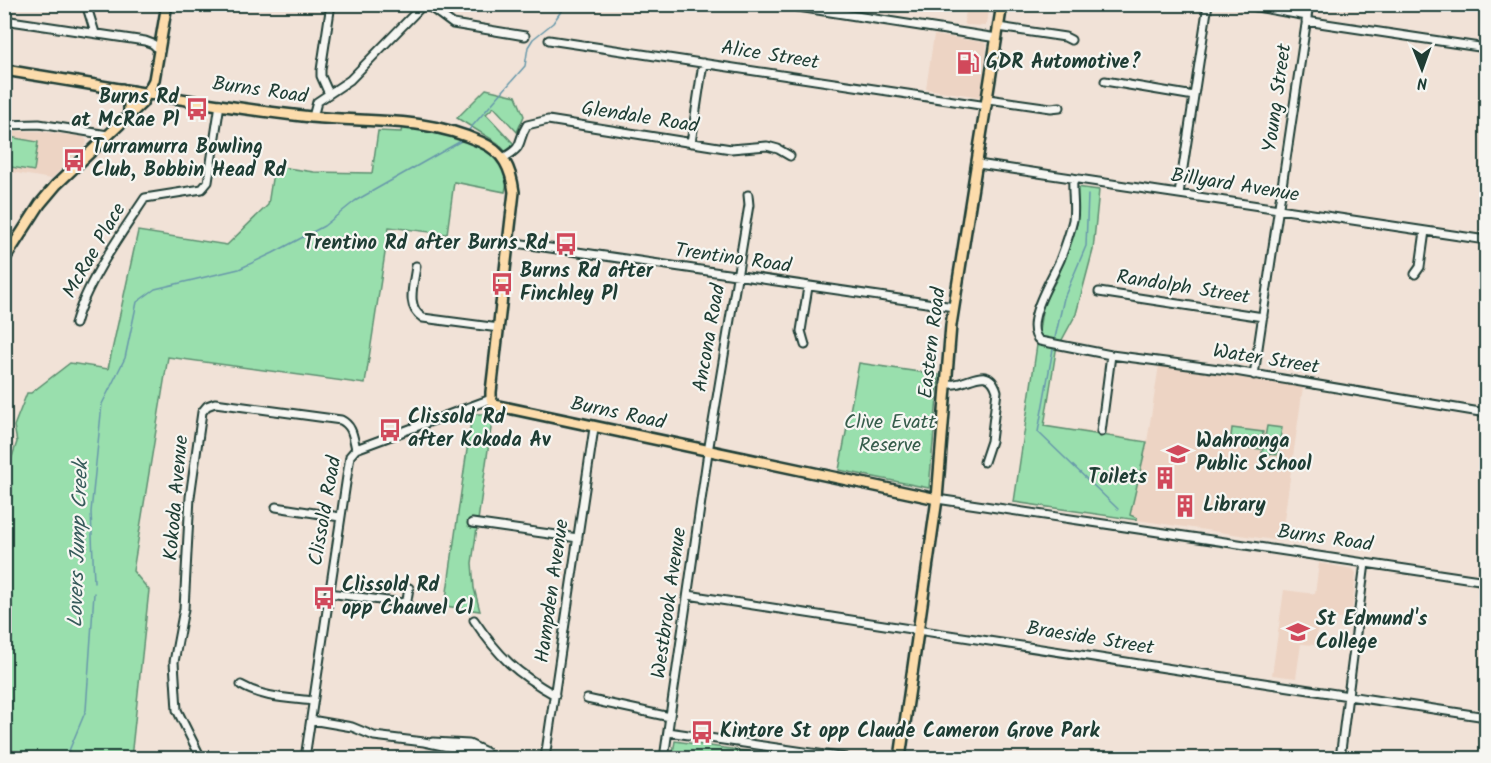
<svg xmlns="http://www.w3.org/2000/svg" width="1491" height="763" viewBox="0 0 1491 763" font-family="Kalam,sans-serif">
<rect width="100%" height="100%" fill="#f1e2d7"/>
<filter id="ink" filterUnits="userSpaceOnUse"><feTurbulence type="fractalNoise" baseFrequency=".0167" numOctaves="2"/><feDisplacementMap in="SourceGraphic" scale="12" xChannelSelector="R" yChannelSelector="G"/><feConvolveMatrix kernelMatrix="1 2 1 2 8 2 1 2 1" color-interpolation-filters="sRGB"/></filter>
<g filter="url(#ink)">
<!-- built -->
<path fill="#edd4c4" d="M969,5H990L987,23L985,26L966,25L964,22L967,6Z
M934,35L983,42L987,45L981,97L926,89Z
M4,131H38L84,137L87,141L86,145L51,179L5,171Z
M1159,365L1303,387L1281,541L1137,520V518L1130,516L1054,428L1101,432L1147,442Z
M1319,563L1353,569L1356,573L1351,621L1320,616L1315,645L1301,644L1296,678L1272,675L1284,590L1315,594Z"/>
<!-- green -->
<path fill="#99dfad" stroke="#5c8e70" stroke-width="1.5" d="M486,89L516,96L524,116L517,132L494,107L486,114L513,143L511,149L506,152L498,143L457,118Z
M402,127C430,131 504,137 508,173C509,179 506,186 505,192L454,182L447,234L389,227L365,384L168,357L133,571L149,590L131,758H5L4,481L17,442L14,426L27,393H31L70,363L108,369L138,231L227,245L268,205L274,166L314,172L372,173L378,131L401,132Z
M9,137L38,142L34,171L5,166Z
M1076,187L1099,190L1093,250L1076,314L1056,351L1044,426L1147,442L1130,515L1137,518V520L1014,502L1043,304L1058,277L1077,224Z
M859,363L939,375L929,488L839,470Z
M472,414H493L472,563L474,588L480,611L445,606Z
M1267,426L1282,428L1277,455L1262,453Z
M1232,428L1263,432L1261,449L1230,446Z
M675,741L780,756L772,758H672Z"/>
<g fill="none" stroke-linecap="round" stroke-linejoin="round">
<!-- stream -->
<path stroke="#6798aa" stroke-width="1.5" d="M468,131L525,66L528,47L533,39L553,23L566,4
M1055,338L1064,298L1086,246L1088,195
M1053,349L1038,432L1118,509
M94,582L91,512L102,404L125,358L137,302L155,289L239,269L273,253L324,226L355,201L461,141
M66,758L86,710L94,593"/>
<!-- minor casing -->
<g stroke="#1f3d34" stroke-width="11">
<path id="minor" d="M86,4L95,33
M321,4L331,6
M426,4L453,24L525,36
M779,4L997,38
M1240,4L1307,16
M4,20L145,41L153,44L160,51
M1306,21L1486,48
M998,27L1065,37L1071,40
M549,40L987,106
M1105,81L1194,96
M329,94L321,76V70L331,4
M988,99L1051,108L1060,107
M313,117L317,102L350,80L424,4
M4,125L39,124L108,135
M691,143L703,63
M503,158C526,146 516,142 527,125L548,120L731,149L767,146L778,149L790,156
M978,164L1486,240
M1073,178C1072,192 1075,207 1073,220C1070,233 1065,247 1060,260C1053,277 1021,326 1040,341L1111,355L1235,371L1486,413
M1179,194L1208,4
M509,242L954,307
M416,266C414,284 405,307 423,318L499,328
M1415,274L1420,267L1425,231
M1099,292L1263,317
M75,324C86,283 121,234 145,198L202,189L208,182L220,104
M805,345L801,331L808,287
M1254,375L1309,4
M945,383C948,383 952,385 955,384C971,382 989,365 997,391L991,441L984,462
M1101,432L1111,355
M937,499L1486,581
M276,507L340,517
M472,523L578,538
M329,593L402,603L407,600L409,588
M688,595L1486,717
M474,620C499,657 516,673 555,695
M241,685C263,698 288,698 313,701
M587,699L670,717
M311,720L352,727L374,736L424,742L501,758
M668,732L846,758
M433,742L469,744L486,752
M201,758L177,710L174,662L184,609L190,497L202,412L207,406L215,403L341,420C353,426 353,437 356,449
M305,758L350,456L356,449L491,399
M545,758L594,428
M664,758L708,452L749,205L748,195
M1340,758L1365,563"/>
</g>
<!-- major casing -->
<g stroke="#1f3d34" stroke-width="14">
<path id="major" d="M4,70C106,86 209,106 311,117C371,123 424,116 481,142C504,152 511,169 514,192L491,392V399L494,405L937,499
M122,89L129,102V115
M4,260L40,204L56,185L142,103L154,80L167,4
M900,758L937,499L951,325L1002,4"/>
</g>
<!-- minor -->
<use href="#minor" stroke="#f6f6f2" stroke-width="7"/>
<!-- major -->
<use href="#major" stroke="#fcdcac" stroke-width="9"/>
</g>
</g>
<!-- icons -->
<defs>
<g id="fuel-bare" transform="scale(1.8)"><path d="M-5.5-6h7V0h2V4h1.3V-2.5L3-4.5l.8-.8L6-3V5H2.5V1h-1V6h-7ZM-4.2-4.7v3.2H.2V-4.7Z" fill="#d1495b" stroke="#f6f6f2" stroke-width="2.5" paint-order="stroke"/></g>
<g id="bus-bare" transform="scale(1.8)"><path d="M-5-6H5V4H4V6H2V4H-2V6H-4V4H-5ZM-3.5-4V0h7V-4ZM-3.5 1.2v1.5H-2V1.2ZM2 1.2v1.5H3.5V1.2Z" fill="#d1495b" stroke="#f6f6f2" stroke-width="2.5" paint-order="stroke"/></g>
<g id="school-bare" transform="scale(1.8)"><path d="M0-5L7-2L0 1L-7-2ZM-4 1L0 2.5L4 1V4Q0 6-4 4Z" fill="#d1495b" stroke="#f6f6f2" stroke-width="2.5" paint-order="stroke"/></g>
<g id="building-bare" transform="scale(1.8)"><path d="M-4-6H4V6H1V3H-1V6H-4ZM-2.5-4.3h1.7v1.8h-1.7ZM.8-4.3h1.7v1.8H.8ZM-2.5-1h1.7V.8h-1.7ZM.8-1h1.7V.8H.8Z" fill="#d1495b" stroke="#f6f6f2" stroke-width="2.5" paint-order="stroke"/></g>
</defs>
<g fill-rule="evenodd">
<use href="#fuel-bare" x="968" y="63"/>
<use href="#bus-bare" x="197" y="109"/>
<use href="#bus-bare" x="74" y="160"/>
<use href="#bus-bare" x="566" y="244"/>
<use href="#bus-bare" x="502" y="284"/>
<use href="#bus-bare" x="390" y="430"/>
<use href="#school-bare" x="1178" y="454"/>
<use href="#building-bare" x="1165" y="478"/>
<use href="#building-bare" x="1185" y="506"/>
<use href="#bus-bare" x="324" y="598"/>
<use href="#school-bare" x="1298" y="632"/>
<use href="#bus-bare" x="702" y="732"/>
</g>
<g text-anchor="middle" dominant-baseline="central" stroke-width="4.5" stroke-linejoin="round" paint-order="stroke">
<!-- street labels -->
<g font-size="20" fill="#1f3d34" stroke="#f6f6f2">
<text transform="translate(770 56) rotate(9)">Alice Street</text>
<text transform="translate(260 91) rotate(8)">Burns Road</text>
<text transform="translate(1278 98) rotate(-82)">Young Street</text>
<text transform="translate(640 118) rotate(9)">Glendale Road</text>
<text transform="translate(1235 186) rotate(9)">Billyard Avenue</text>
<text transform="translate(95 251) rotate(-60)">McRae Place</text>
<text transform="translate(733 259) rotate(8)">Trentino Road</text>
<text transform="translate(1183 288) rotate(9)">Randolph Street</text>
<text transform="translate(710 338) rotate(-80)">Ancona Road</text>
<text transform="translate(933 343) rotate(-83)">Eastern Road</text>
<text transform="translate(1266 360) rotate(9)">Water Street</text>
<text transform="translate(618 414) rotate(12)">Burns Road</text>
<text transform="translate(177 498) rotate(-85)">Kokoda Avenue</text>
<text transform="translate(326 511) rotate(-80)">Clissold Road</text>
<text transform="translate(1325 539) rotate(8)">Burns Road</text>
<text transform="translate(553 591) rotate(-82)">Hampden Avenue</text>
<text transform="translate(670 603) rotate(-82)">Westbrook Avenue</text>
<text transform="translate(1090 639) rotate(9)">Braeside Street</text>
</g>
<!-- poi labels -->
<g font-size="20" font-weight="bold" fill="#1f3d34" stroke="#f6f6f2" text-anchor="start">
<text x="986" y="63">GDR Automotive?</text>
<text x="179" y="98" text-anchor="end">Burns Rd<tspan x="179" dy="23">at McRae Pl</tspan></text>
<text x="92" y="148">Turramurra Bowling<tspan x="92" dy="23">Club, Bobbin Head Rd</tspan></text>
<text x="548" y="244" text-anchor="end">Trentino Rd after Burns Rd</text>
<text x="520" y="272">Burns Rd after<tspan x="520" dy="23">Finchley Pl</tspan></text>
<text x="408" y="418">Clissold Rd<tspan x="408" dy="23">after Kokoda Av</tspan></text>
<text x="1196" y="442">Wahroonga<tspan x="1196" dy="23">Public School</tspan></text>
<text x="1147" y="478" text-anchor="end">Toilets</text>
<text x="1203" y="506">Library</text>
<text x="342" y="586">Clissold Rd<tspan x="342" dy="23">opp Chauvel Cl</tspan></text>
<text x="1316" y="620">St Edmund's<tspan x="1316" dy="23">College</tspan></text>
<text x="720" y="732">Kintore St opp Claude Cameron Grove Park</text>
</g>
<!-- park labels -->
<g font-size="20" fill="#375d4c" stroke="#f6f6f2">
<text x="890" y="423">Clive Evatt<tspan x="890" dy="23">Reserve</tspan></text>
</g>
<!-- water labels -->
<g font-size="21" font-style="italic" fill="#375b5b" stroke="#f6f6f2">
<text transform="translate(79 544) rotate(-88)">Lovers Jump Creek</text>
</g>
</g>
<!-- margin -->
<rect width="1491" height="763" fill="none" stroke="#f6f6f2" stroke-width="24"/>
<rect x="12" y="12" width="1467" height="739" fill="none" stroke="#1f3d34" stroke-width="2" filter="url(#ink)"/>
<!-- north arrow -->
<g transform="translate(1422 69) rotate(179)" stroke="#f6f6f2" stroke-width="4.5" paint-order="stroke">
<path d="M0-4.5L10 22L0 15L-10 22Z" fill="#1f3d34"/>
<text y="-9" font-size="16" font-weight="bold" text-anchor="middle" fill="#1f3d34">N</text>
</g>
</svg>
